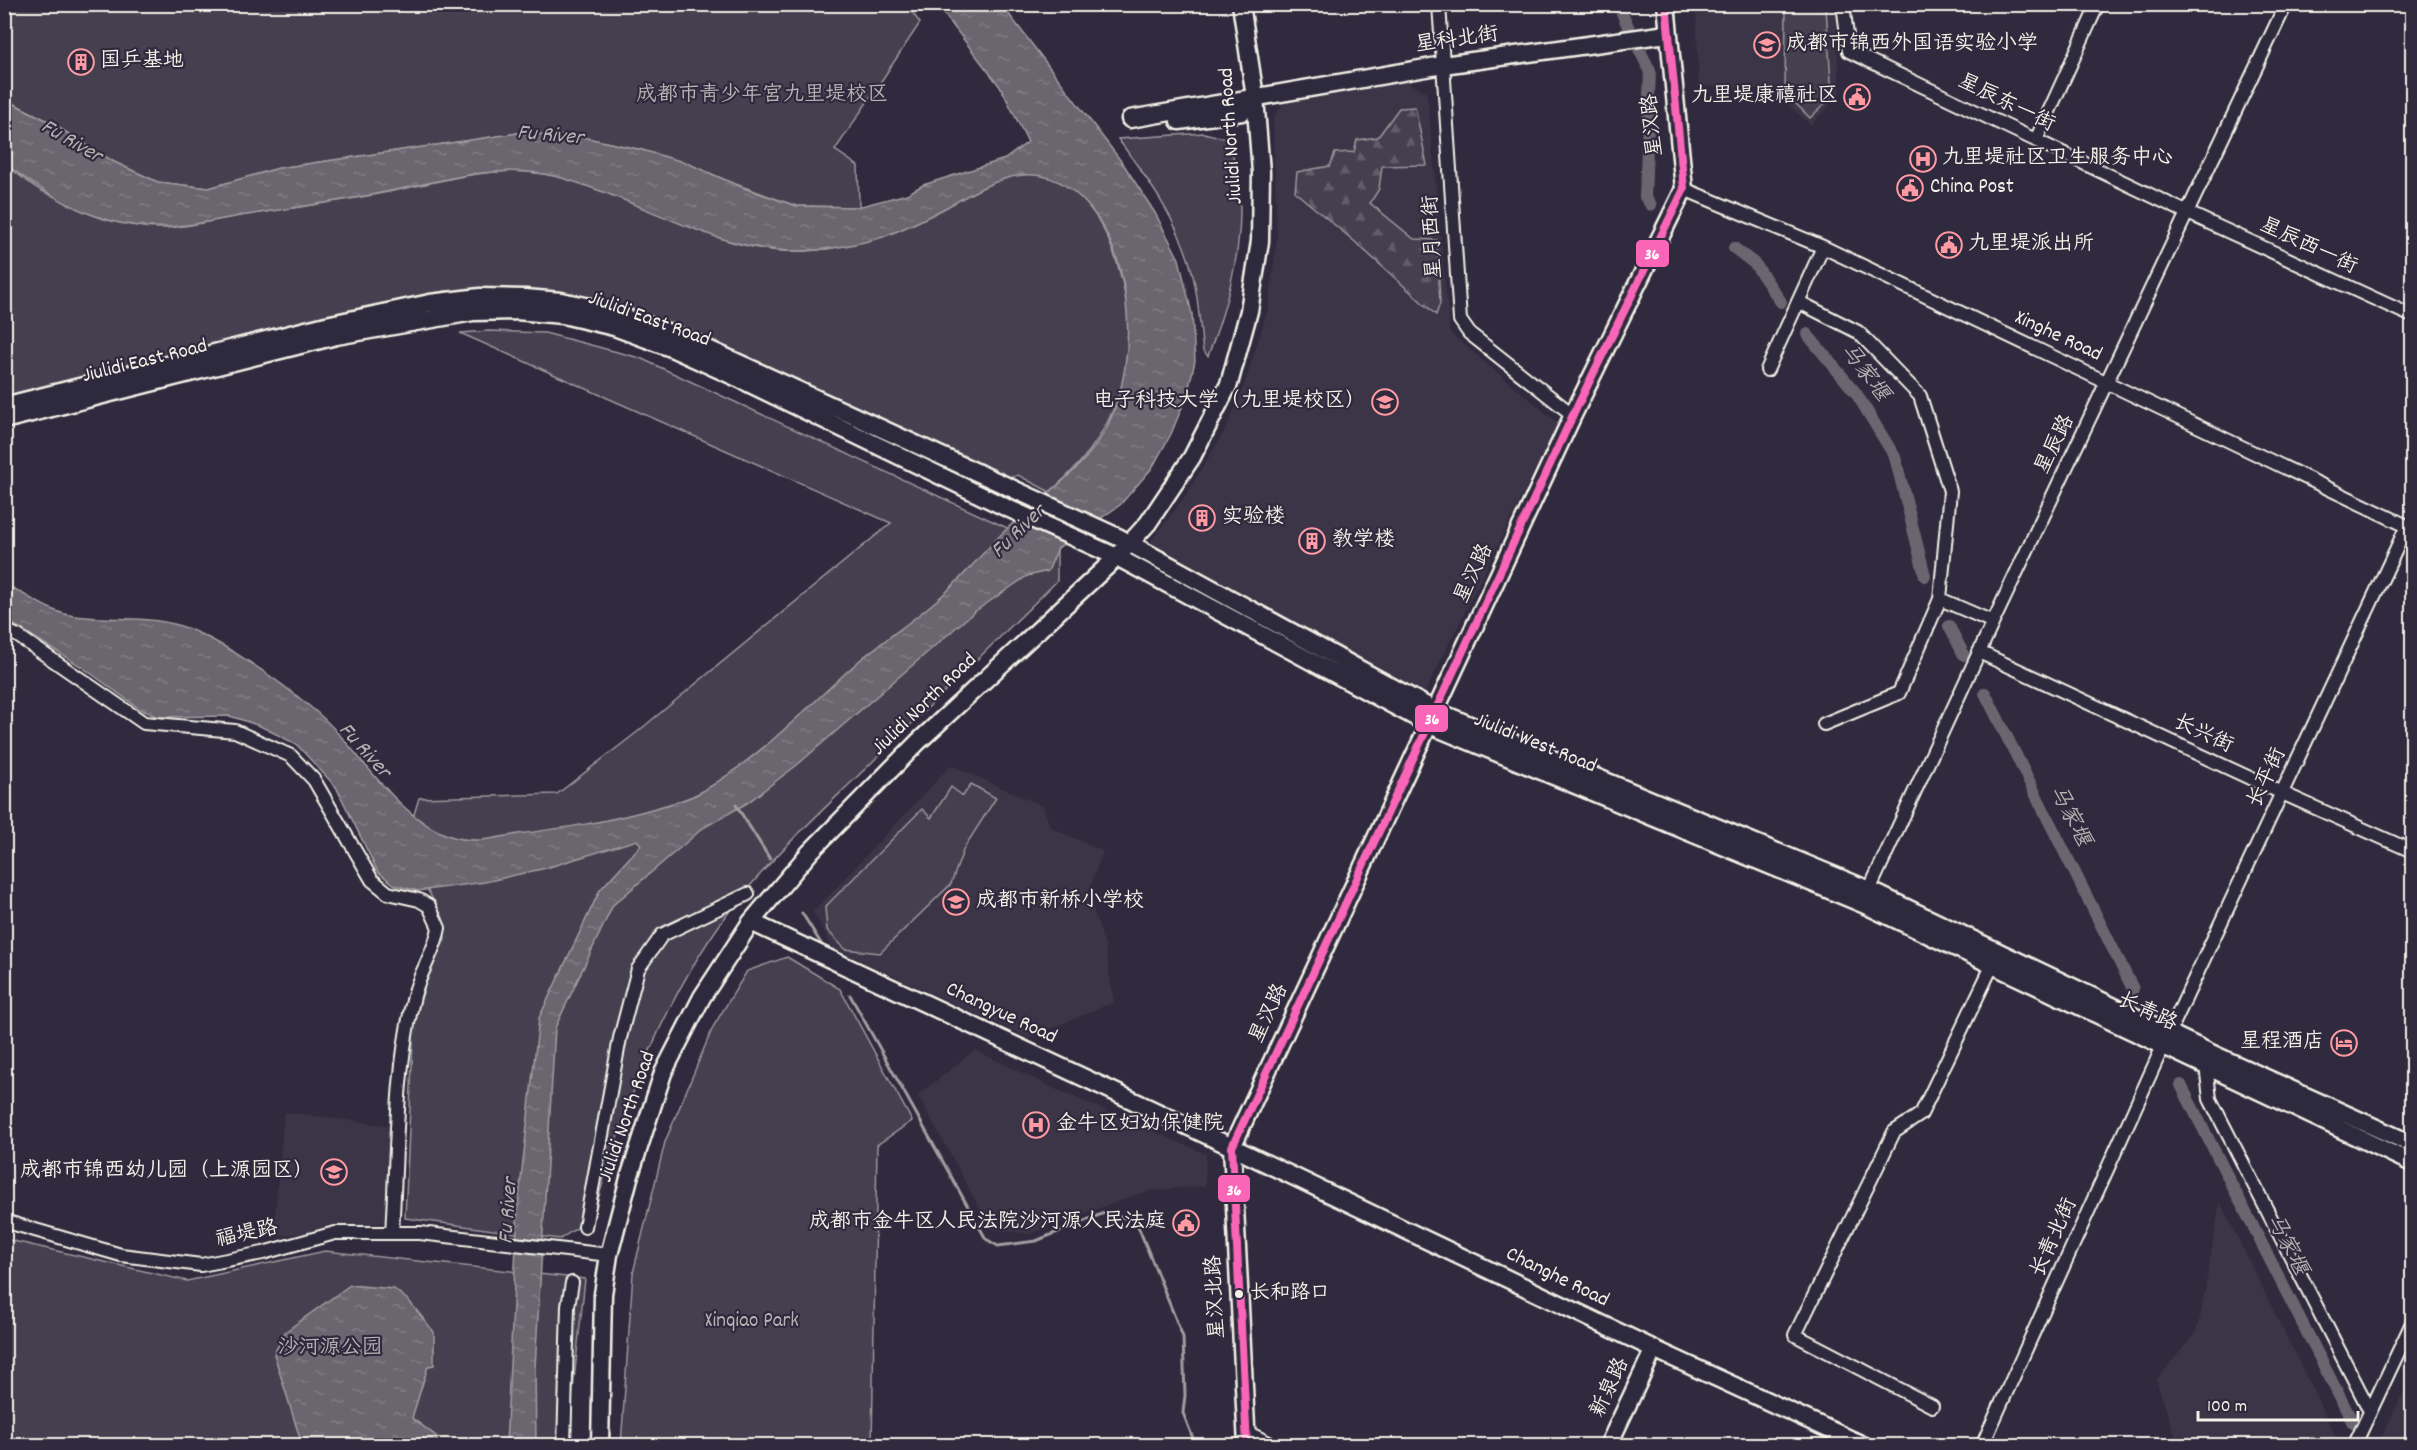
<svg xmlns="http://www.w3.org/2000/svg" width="2417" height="1450" viewBox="0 0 2417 1450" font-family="Dekko,'LXGW WenKai TC',sans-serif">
<defs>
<pattern id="forest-firs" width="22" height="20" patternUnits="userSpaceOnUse" patternTransform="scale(1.5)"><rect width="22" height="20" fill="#454050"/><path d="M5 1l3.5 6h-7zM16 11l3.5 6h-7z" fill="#605c69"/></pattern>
<pattern id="water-ripples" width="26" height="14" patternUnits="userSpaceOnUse" patternTransform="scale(1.5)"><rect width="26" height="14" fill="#6a6670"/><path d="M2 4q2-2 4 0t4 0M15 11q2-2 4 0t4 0" fill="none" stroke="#807c84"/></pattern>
</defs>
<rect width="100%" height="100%" fill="#2f2a3d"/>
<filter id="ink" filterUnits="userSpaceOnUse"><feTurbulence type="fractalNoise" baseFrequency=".0167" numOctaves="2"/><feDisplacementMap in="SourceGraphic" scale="12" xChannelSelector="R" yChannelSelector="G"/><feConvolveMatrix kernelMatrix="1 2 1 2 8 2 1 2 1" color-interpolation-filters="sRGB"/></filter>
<g filter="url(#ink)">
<!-- built -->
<path fill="#3b3647" d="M1696,5H1835L1840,94L1811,125L1771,90L1699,86Z
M1405,81L1427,93L1450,333L1558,423L1422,699L1149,544L1186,495L1228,425L1246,380L1269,305L1277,236L1273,119L1283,103Z
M951,765L1043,806L1050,827L1103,851L1088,893L1105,945L1114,1002L1029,1038L833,948L813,912Z
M975,1050L1053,1088L1206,1154L1205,1186L1147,1191L1029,1234L991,1229L918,1095Z
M284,1112L392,1126L387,1218L382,1223L273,1237Z
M2220,1202L2340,1445H2178L2156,1380L2195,1334L2200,1318Z
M2412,1374V1445H2378Z"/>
<!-- green -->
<path fill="#454050" stroke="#9c989c" stroke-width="1.5" d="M906,4L920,23L835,150L858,166L859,207L796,206L642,150L582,137L518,133L279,168L209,188L157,182L114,162L46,120L5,99L4,5Z
M1786,8H1826L1832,97L1810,118L1785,93Z
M1204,133L1227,139C1255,207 1233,290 1208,356L1203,351C1199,324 1199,294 1191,268C1178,220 1147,178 1118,139Z
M4,164C16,172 28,183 40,190C57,199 78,204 95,211C109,216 123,223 137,226C170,233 206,221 239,216C292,208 346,201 398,190C441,181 485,168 529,172C629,181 712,263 817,250C859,245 897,231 935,213C965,199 995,172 1029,173C1109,176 1139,308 1126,370C1115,421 1089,459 1050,492L1018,475L1006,480L638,310L543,294L445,291L5,400Z
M489,331L545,333L640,358L1057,551V581C993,644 928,708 863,771C821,812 777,852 740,898C666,989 624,1105 593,1217L560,1239L405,1218L414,1019L433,962L445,940L443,918L404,847L419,798L557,794L636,733L891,523L460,333Z
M971,784L996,798L964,848L951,884L880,953L845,949L827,930L825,907L922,809L931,818L951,787L963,796Z
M787,957L840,989L912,1121L877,1145L872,1445H621L633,1273L665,1142L713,1027L747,971Z
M5,1239L187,1281L325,1251L585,1279L567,1445L5,1446Z"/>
<!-- forest -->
<path fill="url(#forest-firs)" stroke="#9c989c" stroke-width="1.5" d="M1415,107L1427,165L1382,166L1379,189L1370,203L1414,239L1437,240L1440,303L1436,315L1354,241L1295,192L1297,172L1330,166L1335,153L1354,152L1357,140L1378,137L1399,108Z"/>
<!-- water -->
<path fill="url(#water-ripples)" stroke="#a19ea0" stroke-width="1.5" d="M937,5H1002L1124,165L1155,213L1179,259L1192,314L1195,361L1187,395L1171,434L1152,468L1120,505L1058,548L1048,571L1027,576L974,612L797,765L747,803L703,828L613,905L555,1028L535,1367L536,1445H506L518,1206L539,1018L600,890L641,845L637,840L546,868L485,882L418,891L395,885L378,872L336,787L296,744L260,726L230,716L158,717L140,709L82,667L5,619V584C24,593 45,609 65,614C97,622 140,615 174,624C216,635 279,681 313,709C363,749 407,843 478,840C491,840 505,836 518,834C564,828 607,822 652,809C669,804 688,800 703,791C762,756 809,705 860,660C888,637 919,617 946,592C969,571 989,545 1012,524C1046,493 1085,469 1107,427C1141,359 1136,237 1069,188C1026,157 984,187 945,208C925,219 903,229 883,237C863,243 837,248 816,250C735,258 668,215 595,189C573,181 553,174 529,172C484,168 440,181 395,190C346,201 296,207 247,215C211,220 175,231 139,226C88,221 45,193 5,164L4,99L46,120L114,162L158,182L209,188L279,168L518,133L582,137L642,150L687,163L744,188L796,206L858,207L907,194L923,185L1005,159L1028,142L1001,88Z
M350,1285L394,1289L409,1301L434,1332V1365L428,1366L412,1418L436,1436L438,1445L361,1446L356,1443L302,1445L274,1354L285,1332Z"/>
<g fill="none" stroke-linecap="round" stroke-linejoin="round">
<!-- stream -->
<path stroke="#a19ea0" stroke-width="3" d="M736,805L770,859
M802,913L822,945
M850,995L986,1239L998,1246L1036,1241L1104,1213L1125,1218L1138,1226L1183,1337L1185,1395L1183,1413L1196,1446"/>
<!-- canal -->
<path stroke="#6a6670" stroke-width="12" d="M1618,4L1631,33
M1639,49L1650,71L1645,197L1651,205
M1734,248L1755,264L1781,302
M1807,334L1856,393L1895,457L1925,576
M1949,626L1964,655
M1985,693L2133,989
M2181,1085L2353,1423"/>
<!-- street casing -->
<g stroke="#f4f1e8" stroke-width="16">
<path id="street" d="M1439,4L1460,320L1469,333L1573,415
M1843,4L1849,51L2188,213L2412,316
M2036,140L2098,4
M1684,189L1823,247L2407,526H2412
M1799,302L1858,332L1920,396L1950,491L1940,599L1899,693L1824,724
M1767,370L1823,247
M1940,599L1993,622
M4,630L18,636L144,723L235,731L291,756L314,780L372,880L388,893L419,900L429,906L439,928C435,952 419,973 414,996C395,1072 397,1155 392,1233
M1979,652L2282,793L2412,851
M1866,897L1993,622L2286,4
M2206,1065L2210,1099L2370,1411
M4,1221L121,1255L201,1265L263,1253L335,1233H420L609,1255
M585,1227L620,1038L638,969L662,935L748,894
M1932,1406L1795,1335L1894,1132L1921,1114L1992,966
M1246,1432L1275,1446
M564,1446L568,1306L572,1283
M1982,1446L2163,1046L2407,526
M2354,1446L2412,1323"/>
</g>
<!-- secondary casing -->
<g stroke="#f4f1e8" stroke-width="21">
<path id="secondary" d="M1130,119L1443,65L1667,34
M1179,121L1242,112L1255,97
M4,406L326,325L430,303L480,297L525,298L561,301L600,309L684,338L1118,537L1436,711L1869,890L2215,1055L2412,1144
M4,420L336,336L473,312L516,311L563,315L614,327L671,348L742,380L1005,507L1117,557L1430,725L1863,904L2412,1163
M751,922L1232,1147L1654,1349L1865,1446
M600,1446L603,1294L609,1255L629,1178L663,1073L702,997L751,922L810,852L918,742L1117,557L1148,523L1192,457L1229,384L1249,311L1260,241L1261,172L1255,97L1241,4
M1247,1446L1232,1147L1573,415L1684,189L1666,4
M1608,1446L1654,1349"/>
</g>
<!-- street -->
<use href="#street" stroke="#2f2a3d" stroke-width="12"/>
<!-- secondary -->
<use href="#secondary" stroke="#2f2a3d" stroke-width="16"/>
<!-- bus-1 casing -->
<g stroke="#2f2a3d" stroke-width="12">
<path id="bus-1" d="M1247,1446L1232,1147L1573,415L1684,189L1666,4"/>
</g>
<!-- bus-1 -->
<use href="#bus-1" stroke="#fa66b7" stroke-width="8"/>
</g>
</g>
<!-- icons -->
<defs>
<g id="school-ring" transform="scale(1.35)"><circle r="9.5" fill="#2f2a3d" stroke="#ff9aa2" stroke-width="1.5"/><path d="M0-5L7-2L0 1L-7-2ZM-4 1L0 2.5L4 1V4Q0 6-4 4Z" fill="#ff9aa2"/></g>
<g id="building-ring" transform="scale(1.35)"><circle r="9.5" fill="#2f2a3d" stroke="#ff9aa2" stroke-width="1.5"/><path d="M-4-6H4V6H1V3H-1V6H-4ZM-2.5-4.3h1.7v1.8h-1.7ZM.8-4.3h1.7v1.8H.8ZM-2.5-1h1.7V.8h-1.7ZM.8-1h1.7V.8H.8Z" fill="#ff9aa2"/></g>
<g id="civic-ring" transform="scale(1.35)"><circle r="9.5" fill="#2f2a3d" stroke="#ff9aa2" stroke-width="1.5"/><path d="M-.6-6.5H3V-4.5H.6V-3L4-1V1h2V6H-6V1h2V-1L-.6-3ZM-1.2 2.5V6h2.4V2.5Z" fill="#ff9aa2"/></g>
<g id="hospital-ring" transform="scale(1.35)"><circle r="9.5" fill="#2f2a3d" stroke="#ff9aa2" stroke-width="1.5"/><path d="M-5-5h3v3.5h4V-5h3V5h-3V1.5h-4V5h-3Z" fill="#ff9aa2"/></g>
<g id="university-ring" transform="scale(1.35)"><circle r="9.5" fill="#2f2a3d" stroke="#ff9aa2" stroke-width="1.5"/><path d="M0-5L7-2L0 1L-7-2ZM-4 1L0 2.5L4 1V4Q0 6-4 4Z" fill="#ff9aa2"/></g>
<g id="hotel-ring" transform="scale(1.35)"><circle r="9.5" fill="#2f2a3d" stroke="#ff9aa2" stroke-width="1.5"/><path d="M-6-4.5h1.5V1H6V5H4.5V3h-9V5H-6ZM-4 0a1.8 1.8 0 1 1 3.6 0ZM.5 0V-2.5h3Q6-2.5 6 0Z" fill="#ff9aa2"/></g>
</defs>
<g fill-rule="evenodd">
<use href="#school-ring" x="1767" y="45"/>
<use href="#building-ring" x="81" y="62"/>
<use href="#civic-ring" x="1857" y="97"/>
<use href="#hospital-ring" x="1923" y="159"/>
<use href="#civic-ring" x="1910" y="188"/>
<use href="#civic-ring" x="1949" y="245"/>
<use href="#university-ring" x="1385" y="402"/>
<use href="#building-ring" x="1202" y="518"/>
<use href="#building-ring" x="1312" y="541"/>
<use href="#school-ring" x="956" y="902"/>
<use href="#hotel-ring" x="2344" y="1043"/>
<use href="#hospital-ring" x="1036" y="1125"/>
<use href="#school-ring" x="334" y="1172"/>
<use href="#civic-ring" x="1186" y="1223"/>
</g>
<!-- markers -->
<circle fill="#f4f1e8" stroke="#2f2a3d" stroke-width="2" cx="1239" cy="1294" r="5"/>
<g text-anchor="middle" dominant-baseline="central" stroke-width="4.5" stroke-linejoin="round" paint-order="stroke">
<!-- bus labels -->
<g font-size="20" fill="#f4f1e8" stroke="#2f2a3d" text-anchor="start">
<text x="1250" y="1294">长和路口</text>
</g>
<!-- street labels -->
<g font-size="21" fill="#f4f1e8" stroke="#2f2a3d">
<text transform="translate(1457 41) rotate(-8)">星科北街</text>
<text transform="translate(2006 104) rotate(26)">星辰东一街</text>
<text transform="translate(1654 125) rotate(-96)">星汉路</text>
<text transform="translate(1232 136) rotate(-94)">Jiulidi North Road</text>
<text transform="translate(1434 237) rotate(-93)">星月西街</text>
<text transform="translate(2308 247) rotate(25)">星辰西一街</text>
<text transform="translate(649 320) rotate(20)">Jiulidi East Road</text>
<text transform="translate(2058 337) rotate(25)">Xinghe Road</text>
<text transform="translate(145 362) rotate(-14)">Jiulidi East Road</text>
<text transform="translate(2056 445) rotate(-64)">星辰路</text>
<text transform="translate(1475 574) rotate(-65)">星汉路</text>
<text transform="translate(925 705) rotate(-44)">Jiulidi North Road</text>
<text transform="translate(2203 735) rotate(25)">长兴街</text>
<text transform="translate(1535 744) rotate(22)">Jiulidi West Road</text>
<text transform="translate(2268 778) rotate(-65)">长平街</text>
<text transform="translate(2147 1013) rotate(25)">长青路</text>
<text transform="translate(1001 1014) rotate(25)">Changyue Road</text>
<text transform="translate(1270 1014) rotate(-65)">星汉路</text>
<text transform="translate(628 1117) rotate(-71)">Jiulidi North Road</text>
<text transform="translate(247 1235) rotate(-12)">福堤路</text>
<text transform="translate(2055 1238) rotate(-66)">长青北街</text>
<text transform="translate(1557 1278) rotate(26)">Changhe Road</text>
<text transform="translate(1217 1297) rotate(-93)">星汉北路</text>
<text transform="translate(1611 1388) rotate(-65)">新泉路</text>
</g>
<!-- poi labels -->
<g font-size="21" fill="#f4f1e8" stroke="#2f2a3d" text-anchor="start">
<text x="1786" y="45">成都市锦西外国语实验小学</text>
<text x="100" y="62">国乒基地</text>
<text x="1838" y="97" text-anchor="end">九里堤康禧社区</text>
<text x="1942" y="159">九里堤社区卫生服务中心</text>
<text x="1930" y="188">China Post</text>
<text x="1968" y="245">九里堤派出所</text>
<text x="1366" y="402" text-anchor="end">电子科技大学（九里堤校区）</text>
<text x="1222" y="518">实验楼</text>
<text x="1332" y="541">教学楼</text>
<text x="976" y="902">成都市新桥小学校</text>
<text x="2324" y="1043" text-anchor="end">星程酒店</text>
<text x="1056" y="1125">金牛区妇幼保健院</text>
<text x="314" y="1172" text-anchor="end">成都市锦西幼儿园（上源园区）</text>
<text x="1166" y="1223" text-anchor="end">成都市金牛区人民法院沙河源人民法庭</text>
</g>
<!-- park labels -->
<g font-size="21" fill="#b7b3b3" stroke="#2f2a3d">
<text x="762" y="96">成都市青少年宫九里堤校区</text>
<text x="752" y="1322">Xinqiao Park</text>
<text x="330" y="1349">沙河源公园</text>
</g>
<!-- water labels -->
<g font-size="22" font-style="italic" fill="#b6b2b2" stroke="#2f2a3d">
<text transform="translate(550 136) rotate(5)">Fu River</text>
<text transform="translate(71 142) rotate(30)">Fu River</text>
<text transform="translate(1864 373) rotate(53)">马家堰</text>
<text transform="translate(1019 532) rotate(-44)">Fu River</text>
<text transform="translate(364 751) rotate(48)">Fu River</text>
<text transform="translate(2069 816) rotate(63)">马家堰</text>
<text transform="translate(509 1211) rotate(-86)">Fu River</text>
<text transform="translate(2286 1245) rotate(63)">马家堰</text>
</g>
</g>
<g stroke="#2f2a3d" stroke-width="2">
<rect x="1635" y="239" width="35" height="29" rx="6" fill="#fa66b7"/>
<rect x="1414" y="704" width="35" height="29" rx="6" fill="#fa66b7"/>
<rect x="1217" y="1174" width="34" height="29" rx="6" fill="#fa66b7"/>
</g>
<g font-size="16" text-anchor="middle" font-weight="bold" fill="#fff">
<text x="1652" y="259">36</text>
<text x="1432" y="724">36</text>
<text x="1234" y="1195">36</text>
</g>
<!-- margin -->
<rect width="2417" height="1450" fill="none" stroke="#2f2a3d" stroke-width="24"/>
<rect x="12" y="12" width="2393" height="1426" fill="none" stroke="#f4f1e8" stroke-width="2" filter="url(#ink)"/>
<!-- scale -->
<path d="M2198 1411v9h160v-9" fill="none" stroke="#f4f1e8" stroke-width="3"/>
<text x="2207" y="1411" font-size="18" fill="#f4f1e8" stroke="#2f2a3d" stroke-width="4.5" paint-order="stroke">100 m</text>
</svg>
